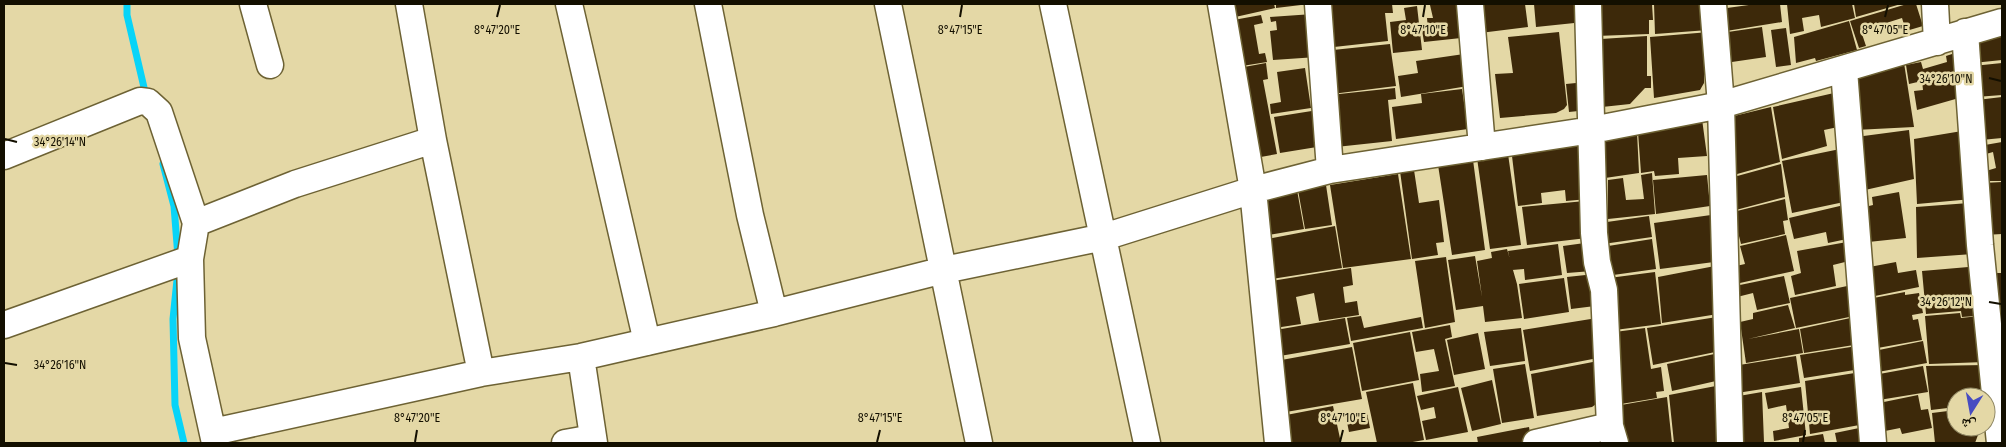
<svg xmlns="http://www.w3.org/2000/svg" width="2006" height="447" viewBox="0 0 2006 447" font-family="'Fira Sans Condensed','Noto Naskh Arabic',sans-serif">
<rect width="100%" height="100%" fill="#e4d8a6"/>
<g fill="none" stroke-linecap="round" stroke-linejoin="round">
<!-- stream -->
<path stroke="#08d4f8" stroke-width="7" d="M127,4V15L146,96
M163,164L174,206L178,257
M178,270L173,319L175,405L184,443"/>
</g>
<!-- building -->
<path fill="#3d290a" d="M1221,4H1274L1275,8L1222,20Z
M1276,4H1301V5L1276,8Z
M1329,4H1392L1393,13H1385L1388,41L1334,47Z
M1445,4H1462L1461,38L1424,42L1422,30L1428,29L1427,18H1433L1430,5Z
M1476,4H1525L1528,27L1480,33Z
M1534,4H1582L1584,22L1536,27Z
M1594,4H1652L1653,20H1649V34L1596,36Z
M1654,4H1706L1708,30L1655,34Z
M1756,4H1780L1782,22L1720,32L1718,21L1728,20L1727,8Z
M1787,4H1852L1855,18L1821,27L1819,15L1802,18L1804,31L1790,34Z
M1854,4H1901L1856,17Z
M1907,4H1916L1923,26L1906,31L1902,18L1861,31L1866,46L1859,48L1850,21Z
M1417,6L1422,50L1393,53L1390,22L1406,20L1404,8Z
M1313,14L1317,57L1273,60L1270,31L1277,30L1276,21L1271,22L1270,17Z
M1261,15L1263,23L1254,25L1259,54L1265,53L1267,62L1242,66L1217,23Z
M1849,21L1857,50L1816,61L1815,58L1796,63L1794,37Z
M1762,27L1766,57L1725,63L1721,33Z
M1786,28L1791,65L1776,67L1771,30Z
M1559,32L1567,105L1564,109L1556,113L1500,118L1495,74L1513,73L1508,37Z
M1709,32L1704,55V83L1700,90L1654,98L1650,37Z
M2002,35V60L1973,63L1971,42Z
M1647,36V76H1651V88H1645L1630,104L1602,107L1601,39Z
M1390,44L1396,86L1332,94L1333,50Z
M1961,51L1959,98L1917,110L1914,91L1923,90L1922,81L1909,84L1906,65L1921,62L1923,69L1947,62L1946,56Z
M1464,54L1468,86L1401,97L1398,76L1418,73L1416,61Z
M1266,63L1268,79L1263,80L1277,154L1238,161L1222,71Z
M1904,63L1914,127L1855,130L1850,77Z
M2002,63V95L1976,97L1973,66Z
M1305,68L1311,108L1271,114L1270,104L1281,102L1277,72Z
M1586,82L1588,110L1569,112L1566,84Z
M1395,88L1396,99L1388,100L1392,141L1336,147L1330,95Z
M1462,89L1468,129L1396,139L1392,107L1422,103L1421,94Z
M1834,93L1838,127L1824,130L1827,146L1782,159L1773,107Z
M2002,97V138L1981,140L1977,100Z
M1771,107L1780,162L1730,176V117Z
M1318,110L1323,146L1280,153L1274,117Z
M1702,119L1707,156L1678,158L1679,174L1655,176L1654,171L1641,173L1638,132Z
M1909,130L1914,179L1865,190L1856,137Z
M1968,130L1972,199L1917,204L1914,139Z
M1637,132L1639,173L1605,178V136Z
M1584,142L1588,199L1566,201L1565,190L1541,193L1542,203L1518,206L1512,156Z
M2002,142V181H1987L1986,171L1996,168L1993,152L1986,154L1985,145Z
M1840,149L1844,202L1792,213L1782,161Z
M1508,154L1521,245L1490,249L1477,158Z
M1473,160L1485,250L1452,255L1438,165Z
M1781,164L1785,197L1732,211L1730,178Z
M1414,170L1419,203L1439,200L1444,242L1436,243L1438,255L1412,259L1400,171Z
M1652,173L1655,214L1608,219V180L1623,178L1626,200L1644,199L1641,175Z
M1398,174L1411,259L1343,268L1330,185Z
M1707,175L1710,206L1656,214L1653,180Z
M2002,182V234L1984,235L1983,183Z
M1326,185L1332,225L1305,229L1298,190Z
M1297,190L1304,229L1262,236L1256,197Z
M1899,192L1906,238L1859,243L1857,209L1873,205L1872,197Z
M1785,199L1788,220L1783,221L1785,234L1741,244L1733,212Z
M1585,201L1587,238L1527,245L1522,207Z
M1969,203L1973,254L1917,258L1916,207Z
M1844,205L1847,239L1828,243L1826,232L1794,239L1789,218Z
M1711,215L1714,262L1660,269L1654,223Z
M1649,216L1652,237L1603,244L1600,223Z
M1335,226L1342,268L1265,280L1257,241Z
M1786,235L1794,271L1740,283L1736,266L1745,264L1740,246Z
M1652,239L1656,269L1606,276L1602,247Z
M1592,242V271L1567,273L1563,246Z
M1847,242L1849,261L1833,265L1836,286L1795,295L1791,276L1801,273L1797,251Z
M1558,244L1562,275L1525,280L1524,269L1512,270L1508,251Z
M1507,249L1517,284L1522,318L1485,322L1483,306L1456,310L1448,260L1475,256L1482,297L1477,261L1492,258L1491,252Z
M1446,257L1455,322L1425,328L1415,261Z
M1896,262L1898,273L1916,270L1919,287L1870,297L1864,268Z
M1715,266L1718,314L1662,323L1658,277Z
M1980,266L1975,316L1962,317L1961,311L1926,314L1922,271Z
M1351,268L1353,285L1343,287L1345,303L1357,301L1359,315L1319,321L1314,293L1296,297L1301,324L1268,329L1260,283Z
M1655,272L1661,324L1615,330L1609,278Z
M1993,273H2002V319H1996Z
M1595,274V306L1571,309L1567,277Z
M1784,276L1790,303L1757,310L1753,293L1737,297L1735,286Z
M1564,278L1569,312L1524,319L1519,284Z
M1852,285L1854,316L1796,328L1790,298Z
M1905,292V295L1919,293L1923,313L1912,315L1913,320L1918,319L1922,340L1872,349L1863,300Z
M1788,305L1795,328L1748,339L1799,329L1803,353L1746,363L1740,322L1753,319V313Z
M1960,313L1961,318L1979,316L1985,362L1929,364L1925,316Z
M1361,316L1364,328L1421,317L1423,328L1351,341L1347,318Z
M1717,317L1720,351L1653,365L1647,328Z
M1855,317L1860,344L1804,353L1800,329Z
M1345,318L1350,344L1274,357L1270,331Z
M1597,318L1598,358L1530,371L1523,330Z
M1450,325L1452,337L1445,339L1455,386L1422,392L1420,374L1439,371L1434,349L1416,352L1412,332Z
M1521,328L1525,361L1490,366L1484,332Z
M1645,328L1651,369L1661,367L1664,391L1656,392L1657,398L1621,404L1615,332Z
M1410,332L1419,380L1362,391L1353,343Z
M1478,333L1485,369L1454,375L1447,340Z
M1923,341L1927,363L1878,372L1874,351Z
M1857,346L1861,369L1804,378L1800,355Z
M1352,347L1362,399L1286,412L1276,361Z
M1719,353L1716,381L1672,391L1667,364Z
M1796,356L1800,383L1737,393L1733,366Z
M1598,361L1599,402L1592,407L1537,416L1531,374Z
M1525,364L1534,418L1502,423L1493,369Z
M1985,365L1987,397H1956V407L1931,410L1926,366Z
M1923,366L1928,392L1879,400L1874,375Z
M1861,372L1865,424L1810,434L1805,381Z
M1492,380L1501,424L1472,431L1461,388Z
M1413,383L1424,440L1407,443H1377L1366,392Z
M1721,385V443H1674L1669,395Z
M1458,387L1468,432L1426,440L1422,421L1436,418L1434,407L1421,410L1417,396Z
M1801,387L1806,435L1774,441L1773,431L1789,428L1786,405L1768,409L1765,393Z
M1762,392L1764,442L1734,443L1733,397Z
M1918,395L1921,410L1928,409L1932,428L1902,434L1900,428L1885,431L1879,403Z
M1667,397L1672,443H1625L1621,405Z
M1333,406L1341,443H1286L1281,416Z
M1956,410V427H1981L1975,443H1935L1932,413Z
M1367,413L1370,428L1349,432L1346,417Z
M1529,427L1532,443H1478L1477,437Z
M1864,427L1865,443H1837L1835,433Z
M1823,434L1825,443H1799V438Z"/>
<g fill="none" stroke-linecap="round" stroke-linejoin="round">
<!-- minor casing -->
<g stroke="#6d6234" stroke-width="29">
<path id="minor" d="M253,4L270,65
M409,4L433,140L481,373
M569,4L647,342
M708,4L750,215L774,313
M888,4L979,443
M1053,4L1147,443
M1221,4L1253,190L1278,443
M1470,4L1482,147
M1588,4L1594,233L1597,262L1604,290L1610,426L1615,443
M1713,4L1721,105L1730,443
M1935,4L1937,42
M1965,32L1980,245L2000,443
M1844,70L1873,443
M4,156L140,101L148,102L159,112L196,223
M1330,170L1592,130L1721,105L2002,22
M4,325L190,259
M581,357L594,443
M213,432L481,373L581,357L774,313L944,270L1104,237L1253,190L1330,170L1318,4
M215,443L192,338L190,259L196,223L295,184L433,140
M565,443L593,438
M1536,443L1610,426"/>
</g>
<!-- minor -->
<use href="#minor" stroke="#fff" stroke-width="26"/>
</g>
<!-- ticks -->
<path fill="none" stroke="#130f00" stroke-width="2" d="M497,17L500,5M960,17L962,5M1423,17L1425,5M1885,17L1888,5M1989,78L2001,81M5,139L17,142M1989,302L2001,304M5,363L17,365M415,442L417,430M877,442L880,430M1340,442L1343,430M1803,442L1805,430"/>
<g font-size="12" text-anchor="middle" fill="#130f00" stroke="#e4d8a6" stroke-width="5" stroke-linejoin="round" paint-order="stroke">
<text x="497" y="34">8°47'20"E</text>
<text x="960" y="34">8°47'15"E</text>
<text x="1423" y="34">8°47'10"E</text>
<text x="1885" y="34">8°47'05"E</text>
<text x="1946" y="83">34°26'10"N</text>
<text x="60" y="146">34°26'14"N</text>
<text x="1946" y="306">34°26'12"N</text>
<text x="60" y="369">34°26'16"N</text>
<text x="417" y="422">8°47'20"E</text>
<text x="880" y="422">8°47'15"E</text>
<text x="1343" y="422">8°47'10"E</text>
<text x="1805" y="422">8°47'05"E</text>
</g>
<!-- border -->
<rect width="2006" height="447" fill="none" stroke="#130f00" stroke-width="10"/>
<!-- north arrow -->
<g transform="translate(1971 412) rotate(191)"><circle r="24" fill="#e4d8a6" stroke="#908864"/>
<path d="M0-4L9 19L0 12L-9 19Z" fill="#474cc1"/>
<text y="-8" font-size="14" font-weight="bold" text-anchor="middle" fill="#130f00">ش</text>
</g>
</svg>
